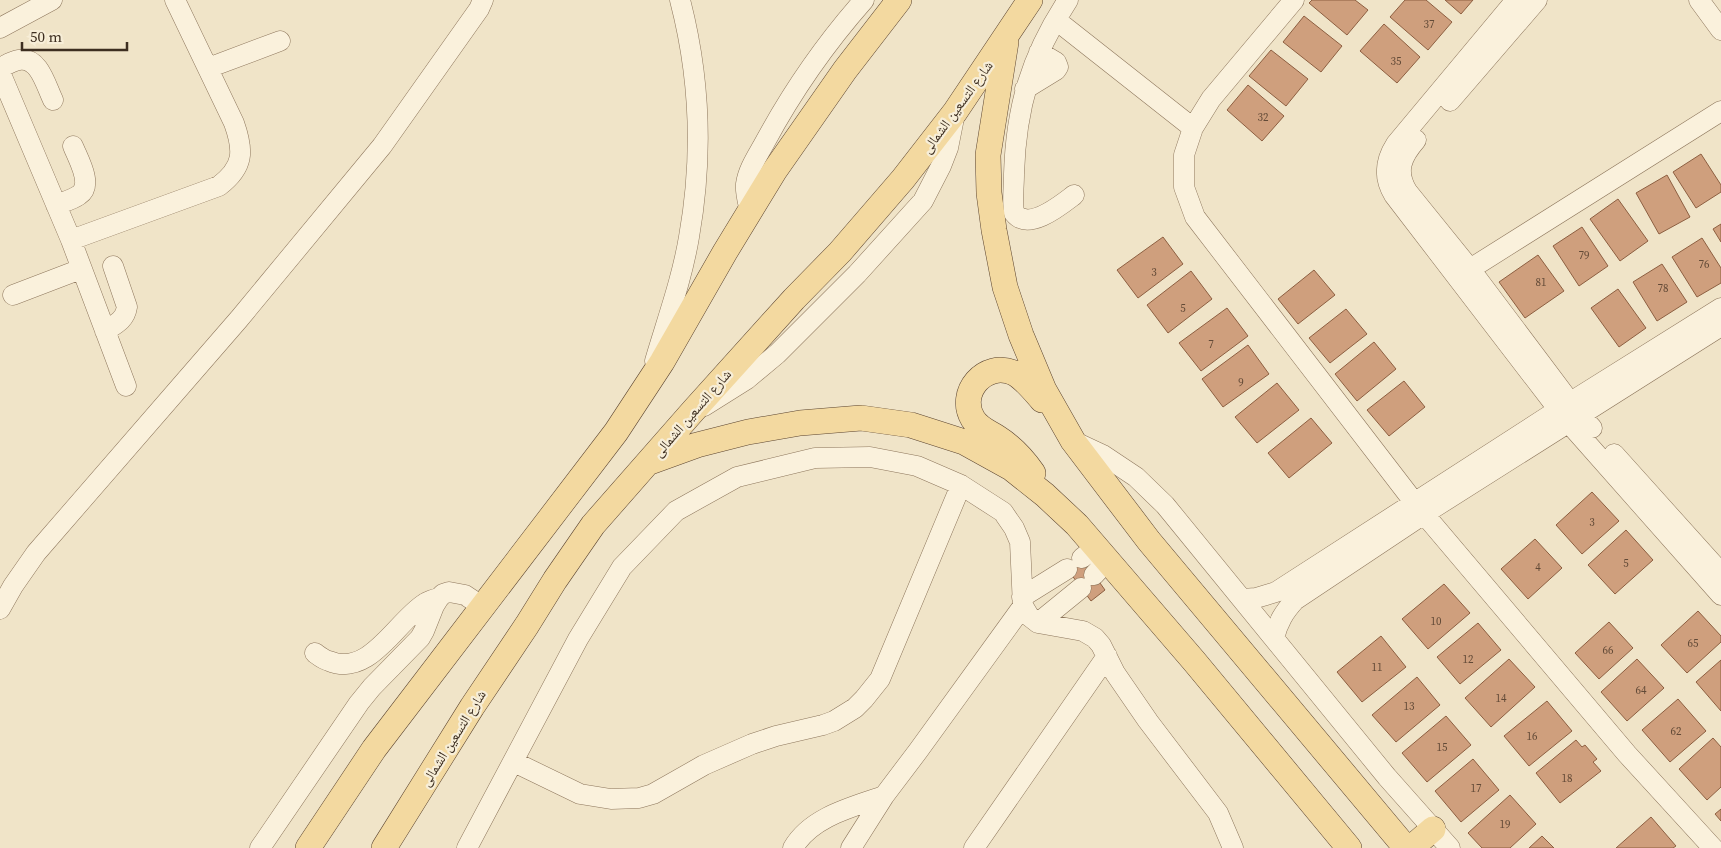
<svg xmlns="http://www.w3.org/2000/svg" width="1721" height="848" viewBox="0 0 1721 848" font-family="'Source Serif 4','Noto Naskh Arabic',serif">
<rect width="100%" height="100%" fill="#f0e4c8"/>
<!-- building -->
<path fill="#cf9f7d" stroke="#8d5f41" d="M1312,0H1355L1368,10L1347,35L1309,3Z
M1405,0H1426L1452,22L1428,50L1390,17Z
M1445,0H1473L1461,14Z
M1304,16L1342,46L1321,72L1283,42Z
M1384,24L1420,57L1397,83L1360,51Z
M1271,50L1308,79L1286,106L1249,76Z
M1248,85L1284,116L1262,141L1227,110Z
M1701,154L1721,185V192L1696,208L1673,172Z
M1667,175L1690,217L1659,234L1636,193Z
M1618,199L1648,241L1620,261L1590,219Z
M1721,224V242L1713,229Z
M1582,227L1608,266L1579,286L1553,246Z
M1163,237L1183,264L1138,298L1117,270Z
M1702,238L1721,268V283L1697,297L1672,257Z
M1538,255L1564,291L1525,318L1499,282Z
M1662,264L1687,302L1657,321L1633,282Z
M1314,270L1335,295L1298,324L1278,299Z
M1191,271L1212,299L1168,333L1147,305Z
M1618,289L1646,328L1619,347L1591,308Z
M1227,308L1248,336L1201,371L1179,343Z
M1346,309L1367,334L1330,363L1309,338Z
M1374,342L1396,369L1357,401L1335,374Z
M1248,345L1269,374L1223,407L1202,379Z
M1404,381L1425,407L1389,436L1367,410Z
M1277,383L1299,410L1257,443L1235,417Z
M1311,418L1332,443L1289,478L1268,453Z
M1592,492L1619,521L1582,554L1556,525Z
M1626,530L1653,560L1615,594L1588,565Z
M1535,539L1562,568L1528,599L1501,569Z
M1080,555L1105,590L1091,601L1065,566Z
M1444,584L1470,613L1428,649L1402,619Z
M1698,611L1721,636V642L1687,673L1661,645Z
M1609,622L1633,648L1599,679L1575,653Z
M1478,623L1501,650L1460,684L1437,657Z
M1381,636L1406,667L1362,702L1337,672Z
M1509,659L1535,687L1491,727L1465,698Z
M1637,659L1664,688L1627,721L1601,692Z
M1721,660V711L1696,682Z
M1417,677L1440,705L1396,742L1372,715Z
M1678,699L1706,731L1670,762L1642,730Z
M1547,701L1572,731L1529,766L1504,736Z
M1446,716L1471,745L1427,782L1402,753Z
M1713,738L1721,747V787L1707,800L1679,769Z
M1576,740L1582,747L1585,745L1597,759L1593,762L1601,771L1560,803L1536,773Z
M1473,759L1499,790L1461,822L1435,791Z
M1510,795L1536,824L1510,848H1482L1468,833Z
M1721,809V821L1715,814Z
M1651,817L1676,846L1673,848H1616Z
M1542,836L1554,848H1529Z"/>
<g fill="none" stroke-linecap="round" stroke-linejoin="round">
<!-- minor casing -->
<g stroke="#8d765c" stroke-width="21">
<path id="minor" d="M1068,0C1031,56 1016,107 1014,174C1014,187 1012,201 1014,213C1029,232 1062,204 1074,195
M1294,0L1211,99L1193,128L1184,155V187L1195,217L1414,502
M1516,0L1396,144C1385,161 1383,177 1394,195L1568,422L1721,595
M1699,0L1721,30
M1056,20L1193,128
M0,28L52,0
M0,68C6,65 12,61 19,60C39,56 46,86 53,100
M208,68L280,41
M0,72L71,240L126,386
M1025,89L1056,70L1058,67L1056,62L1039,52
M1450,101L1537,0
M1416,140C1402,156 1395,171 1407,191L1470,269L1579,414L1592,428
M56,205C63,202 72,200 79,195C94,185 78,159 73,146
M750,211C748,202 745,193 746,184C748,169 758,155 765,142C792,92 826,43 864,0
M71,240L219,186C244,167 244,151 234,123L175,0
M1470,269L1721,111
M13,295L81,269
M105,331C116,324 125,320 127,307L113,266
M655,361C667,320 682,279 689,237C703,158 700,77 680,0
M704,406L747,379L777,354L857,274L923,201L941,166L948,148L955,113
M1073,441L1103,455L1136,477L1165,505L1387,777L1450,848
M1614,454L1721,573
M1424,514L1627,754L1713,848
M1082,558L1096,547
M1094,575L1107,561
M1022,597L1067,569
M1242,599L1256,598L1276,592L1558,410L1721,308
M0,609L13,586L36,553L239,319L382,146L479,9L483,0
M1038,623L1081,588
M1274,638C1278,622 1284,612 1295,600L1424,514L1721,326
M315,653C319,656 324,660 329,661C369,678 396,622 424,604C428,601 434,599 439,598
M514,762L580,794L611,799L639,798L653,794L704,765L752,744L776,736L823,725L834,721L855,708L864,699L880,679L961,485
M884,796L918,751L1023,606
M260,848L359,703L372,687L420,638L424,631L434,606L439,598L443,594L449,592L465,595L483,607
M467,848L578,639L622,567L676,511L737,477L815,458L870,457L917,466L961,485L1003,512L1014,528L1020,542L1023,606L1029,616L1038,623L1083,631L1095,638L1101,645L1115,673L1148,721L1218,813L1233,848
M793,848C811,817 852,807 884,796L851,848
M974,848L1107,656"/>
</g>
<!-- major casing -->
<g stroke="#5b4430" stroke-width="26">
<path id="major" d="M1006,42L988,155L989,193L994,230L1005,287L1021,335L1044,390L1073,441L1149,541L1406,848
M650,462L697,445L748,432L800,423L861,418L911,425L964,442L1011,468L1045,495L1077,525L1194,661L1349,848
M1033,473C1024,460 1012,447 998,438C989,432 979,429 973,419C957,393 985,360 1014,373C1025,379 1034,391 1042,400
M308,848L374,749L616,432L662,362L725,252L775,170L845,70L899,0
M384,848L472,707L527,625L555,580L593,525L693,411L794,299L840,252L903,179L955,112L1030,0
M1411,848L1433,829"/>
</g>
<!-- minor -->
<use href="#minor" stroke="#faf1dc" stroke-width="20"/>
<!-- major -->
<use href="#major" stroke="#f3d9a0" stroke-width="25"/>
</g>
<g text-anchor="middle" dominant-baseline="central" stroke-width="4.5" stroke-linejoin="round" paint-order="stroke">
<!-- number labels -->
<g font-size="11" fill="#624a37">
<text x="1429" y="24">37</text>
<text x="1396" y="61">35</text>
<text x="1263" y="117">32</text>
<text x="1584" y="255">79</text>
<text x="1704" y="264">76</text>
<text x="1154" y="272">3</text>
<text x="1541" y="282">81</text>
<text x="1663" y="288">78</text>
<text x="1183" y="308">5</text>
<text x="1211" y="344">7</text>
<text x="1241" y="382">9</text>
<text x="1592" y="522">3</text>
<text x="1626" y="563">5</text>
<text x="1538" y="567">4</text>
<text x="1436" y="621">10</text>
<text x="1693" y="643">65</text>
<text x="1608" y="650">66</text>
<text x="1468" y="659">12</text>
<text x="1377" y="667">11</text>
<text x="1641" y="690">64</text>
<text x="1501" y="698">14</text>
<text x="1409" y="706">13</text>
<text x="1676" y="731">62</text>
<text x="1532" y="736">16</text>
<text x="1442" y="747">15</text>
<text x="1567" y="778">18</text>
<text x="1476" y="788">17</text>
<text x="1505" y="824">19</text>
</g>
<!-- street labels -->
<g font-size="14" fill="#3d2e20" stroke="#f7eed8">
<text transform="translate(957 107) rotate(-54)">شارع التسعين الشمالى</text>
<text transform="translate(692 413) rotate(-49)">شارع التسعين الشمالى</text>
<text transform="translate(453 738) rotate(-58)">شارع التسعين الشمالى</text>
</g>
</g>
<!-- scale -->
<path d="M22 42v8h105v-8" fill="none" stroke="#3d2e20" stroke-width="2.5"/>
<text x="30" y="42" font-size="15" fill="#3d2e20" stroke="#f7eed8" stroke-width="4" paint-order="stroke">50 m</text>
</svg>
